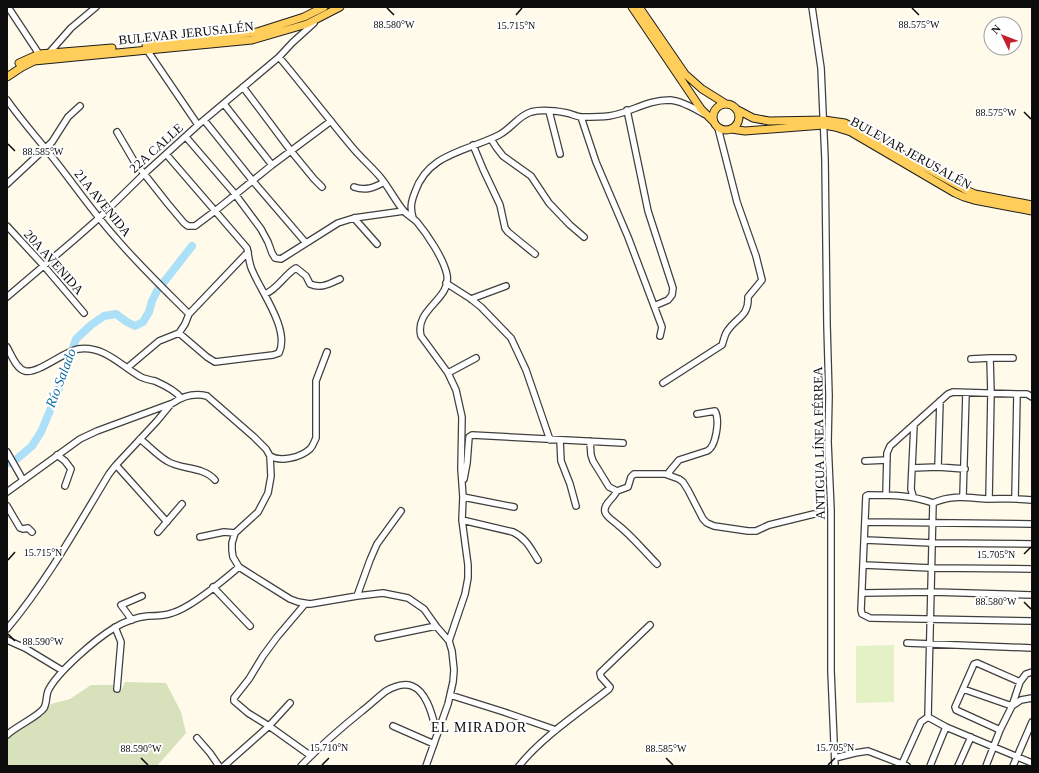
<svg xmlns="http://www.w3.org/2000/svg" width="1039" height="773" viewBox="0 0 1039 773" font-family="'Times New Roman',serif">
<rect width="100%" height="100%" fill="#fffaea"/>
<!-- cemetery -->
<path fill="#d7e1bb" d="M125,682L166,683L181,712L186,733L157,766H7V739L13,732L43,715L51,704L70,699L91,685H114V690L121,691Z"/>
<!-- pitch -->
<path fill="#e4f1c5" d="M894,645V702L856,703V646Z"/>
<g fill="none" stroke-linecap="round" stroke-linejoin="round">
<!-- river -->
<path stroke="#ace0f9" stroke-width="8" d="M18,458L32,446L41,432L57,394L76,339L91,325L104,316L116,314L127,322L135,326L143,322L149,312L152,301L157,291L192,246
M7,463H9"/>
<!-- minor casing -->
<g stroke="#3f3f3f" stroke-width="8">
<path id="minor" d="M8,7L39,54
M812,7L821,68L825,159L827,325L829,396L828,442L831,510V671L835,766
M147,50L198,125
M49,53L71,28L96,7
M279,57C304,87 327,117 352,147C361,158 372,167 381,178C389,188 395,200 403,210C407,215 413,218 417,222C427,234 444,259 447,275C451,300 414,309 421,336L448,373L456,390L462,417L461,469L463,497L462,520L468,565V578L465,594L449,641
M243,87L291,151L314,179L322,187
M7,100C19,117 32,132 45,148C69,177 90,209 115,237C138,264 164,289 189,314
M224,104L272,165
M627,110L648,211L673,288L672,295L668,300L654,306
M549,111L560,154
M581,117L596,162L628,237L662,327L660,336
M204,120L252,180L306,243
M117,132L134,161L168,204L184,223L188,226H195L215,211L272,165L331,121
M186,137L235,194L261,229L268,242L272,253L275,258L281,259L338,223L354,218L404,211
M491,139L496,147L503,156L531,176L549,203L570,225L584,237
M473,145L483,169L500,205L505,228L508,232L535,254
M166,154L247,248C249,257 249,265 253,272C262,293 290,330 279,353L273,355L215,362L207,357L179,333
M7,184L52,142L68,117L80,106
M354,187C365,191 374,188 384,182
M354,218L377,244
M413,218C410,208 411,202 415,192C428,153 468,151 499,135C511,129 518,116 531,112C543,109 556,111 567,113C572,114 577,117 582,117C590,117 601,117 609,116C631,113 645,100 670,100C682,101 694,108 704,114
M7,226L44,266L84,313
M446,283L471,299L481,307L511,338L526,370L550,440
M265,294C278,289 284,275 296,268L306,276L310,284C321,289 329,284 340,279
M7,297L74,240L99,218L144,174L198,125L279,57L292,43L314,23
M471,299L506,286
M7,347C11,354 16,369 25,371C38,374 63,352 78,349C104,345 121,366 141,377C145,379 150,380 155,381C164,385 175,390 181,398
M990,358H1013
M971,359L990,358L991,393L989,499
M127,368L159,341L179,333L185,324L189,314L248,252
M448,373L476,358
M663,383L722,345C724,340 724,335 728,330C737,317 749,316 748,297L762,280L756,256L737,202L718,128
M140,439C149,446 157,455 167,461C181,470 203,466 215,480
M560,440L561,461L570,484L576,506
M590,441L591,455L593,461L609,487L617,491L628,487L631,477L634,474H665L679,479L683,482L688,490L703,519L707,523L714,526L748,531H756L769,525L814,514
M7,452L23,480
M57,455L65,461L71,469L65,486
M270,456C280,462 300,458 310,449C313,446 314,442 316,438V381L327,352
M865,461L887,460
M116,465L167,522
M938,467L940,401
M912,468L938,467L965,469
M670,475L669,472L679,460L707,451C716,447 720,420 715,411L697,414
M464,479L467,463L469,437L472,435L623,443
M617,491C614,498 603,504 605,512C606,517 614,521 618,525C632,536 644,551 657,564
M7,492L80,439L97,431L173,403C183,396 195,393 207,396L254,437L266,449L270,456L271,476L268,493L258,512L235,533L232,543V550L233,557L239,567L290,599L298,602L310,604L357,596L383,593L408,598L424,609L436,626L449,641L452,651L454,670L453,682L448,704L426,766
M886,495L887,453L890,446L948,394L953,392L1017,394H1027L1032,397
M913,496L911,489L914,425
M963,496L966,393
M463,497L514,507
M1015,498L1017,394
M1032,500C1017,498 1003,499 988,499C969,498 952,494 933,503L928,717L946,727L1032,763
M933,503C911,495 892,495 868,495L866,496L861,610L862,614L870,618L1032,621
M7,506L20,528L23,529L28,528L32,532
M462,520L513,532C526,538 531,549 538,560
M865,522L1032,524
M158,532L182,504
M200,537L224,532L235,533
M865,540L932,543L1032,544
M864,565L931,568L1032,569
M213,587L250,626
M863,593L932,592L1032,595
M357,596L370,560L377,544L401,511
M305,604L277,637L263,656L249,679L234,698V701L248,713L269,726L311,756
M132,620L121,605L142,596
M115,627L121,642L117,689
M7,629C47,581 77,527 109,474L116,465L157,421L171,404
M378,638L436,626
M7,640L25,648L63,671
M907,643L1032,648
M963,689L1012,706L1021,700L1032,698
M450,695L504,712L556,730
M393,726L434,744
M1000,730L956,710L955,707L974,664L977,663L1020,682
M7,735C16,726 38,717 44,708C47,703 46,696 48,691C57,672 96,639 114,628C124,622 136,617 148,616C156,616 164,616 172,613C190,608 225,579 239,567
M197,738L210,753L219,766
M835,758L855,753L868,751L907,766
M902,764L921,722L928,717
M224,766L269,726L290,703
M301,766C320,746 341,728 362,711C370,705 378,697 386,691C393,687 404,683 412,686C428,692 433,719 437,733
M519,766C542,737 580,712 609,689L610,687L601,677L600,673L650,625
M930,766L946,727
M958,766L971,737
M986,766L1000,730L1012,706L1020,682L1026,674L1032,672
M1013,766L1032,722"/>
</g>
<!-- major casing -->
<g stroke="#1d1d1d" stroke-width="9">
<path id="major" d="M632,7L701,109L713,121
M639,7L685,74L702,89L726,104
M146,45L257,32L304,17L324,7
M19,63L39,54L112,48
M7,77L22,67L34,61L252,40L307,24L340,7
M713 117a13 13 0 1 1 26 0a13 13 0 1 1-26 0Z
M736,109L753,118L769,121L824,120L845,123L966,190L975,194L1032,205
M731,129L745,131L824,125L835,127L851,132L955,193L964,197L974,200L1032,211"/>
</g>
<!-- minor -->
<use href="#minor" stroke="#fff" stroke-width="5.5"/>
<!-- major -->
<use href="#major" stroke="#ffce5a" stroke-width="7"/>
</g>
<!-- ticks -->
<path fill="none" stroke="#0c0c0c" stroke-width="1.5" d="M387,8L394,15M912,8L919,15M516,15L522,8M1024,112L1031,119M8,144L15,151M1024,554L1031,547M8,560L15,552M1024,602L1031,609M8,634L15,641M141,758L148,765M666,758L673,765M322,765L329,758M828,765L835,758"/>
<g text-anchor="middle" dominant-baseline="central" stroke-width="4" stroke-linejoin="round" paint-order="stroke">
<!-- street labels -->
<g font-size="13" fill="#0c0c0c" stroke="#fff">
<text transform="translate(186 33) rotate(-6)">BULEVAR JERUSALÉN</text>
<text transform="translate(156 148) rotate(-42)">22A CALLE</text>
<text transform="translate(911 153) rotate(29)">BULEVAR JERUSALÉN</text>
<text transform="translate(103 203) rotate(51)">21A AVENIDA</text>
<text transform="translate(54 262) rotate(48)">20A AVENIDA</text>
<text transform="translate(819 443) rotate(-91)">ANTIGUA LÍNEA FÉRREA</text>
</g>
<!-- water labels -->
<g font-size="14" font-style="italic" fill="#106aa2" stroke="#fff">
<text transform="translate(61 378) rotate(-69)">Río Salado</text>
</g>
<!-- neighbourhood labels -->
<g font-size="14" letter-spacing="1" fill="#0c0c0c" stroke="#fff">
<text x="479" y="727">EL MIRADOR</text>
</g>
</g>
<g font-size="10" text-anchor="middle" fill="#0c0c0c" stroke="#fff" stroke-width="4" stroke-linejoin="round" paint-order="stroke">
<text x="394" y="28">88.580°W</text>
<text x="919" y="28">88.575°W</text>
<text x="516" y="29">15.715°N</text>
<text x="996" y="116">88.575°W</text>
<text x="43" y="155">88.585°W</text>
<text x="43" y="556">15.715°N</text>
<text x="996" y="558">15.705°N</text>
<text x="996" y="605">88.580°W</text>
<text x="43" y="645">88.590°W</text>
<text x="329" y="751">15.710°N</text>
<text x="835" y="751">15.705°N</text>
<text x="141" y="752">88.590°W</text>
<text x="666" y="752">88.585°W</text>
</g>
<!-- border -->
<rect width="1039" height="773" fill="none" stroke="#0c0c0c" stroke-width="16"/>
<!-- north arrow -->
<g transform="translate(1003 36) rotate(313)"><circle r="19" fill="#ffffff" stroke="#9e9e9e"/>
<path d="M0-3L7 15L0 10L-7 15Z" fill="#c11e2e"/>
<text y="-6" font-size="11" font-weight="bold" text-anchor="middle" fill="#0c0c0c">N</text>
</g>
</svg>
